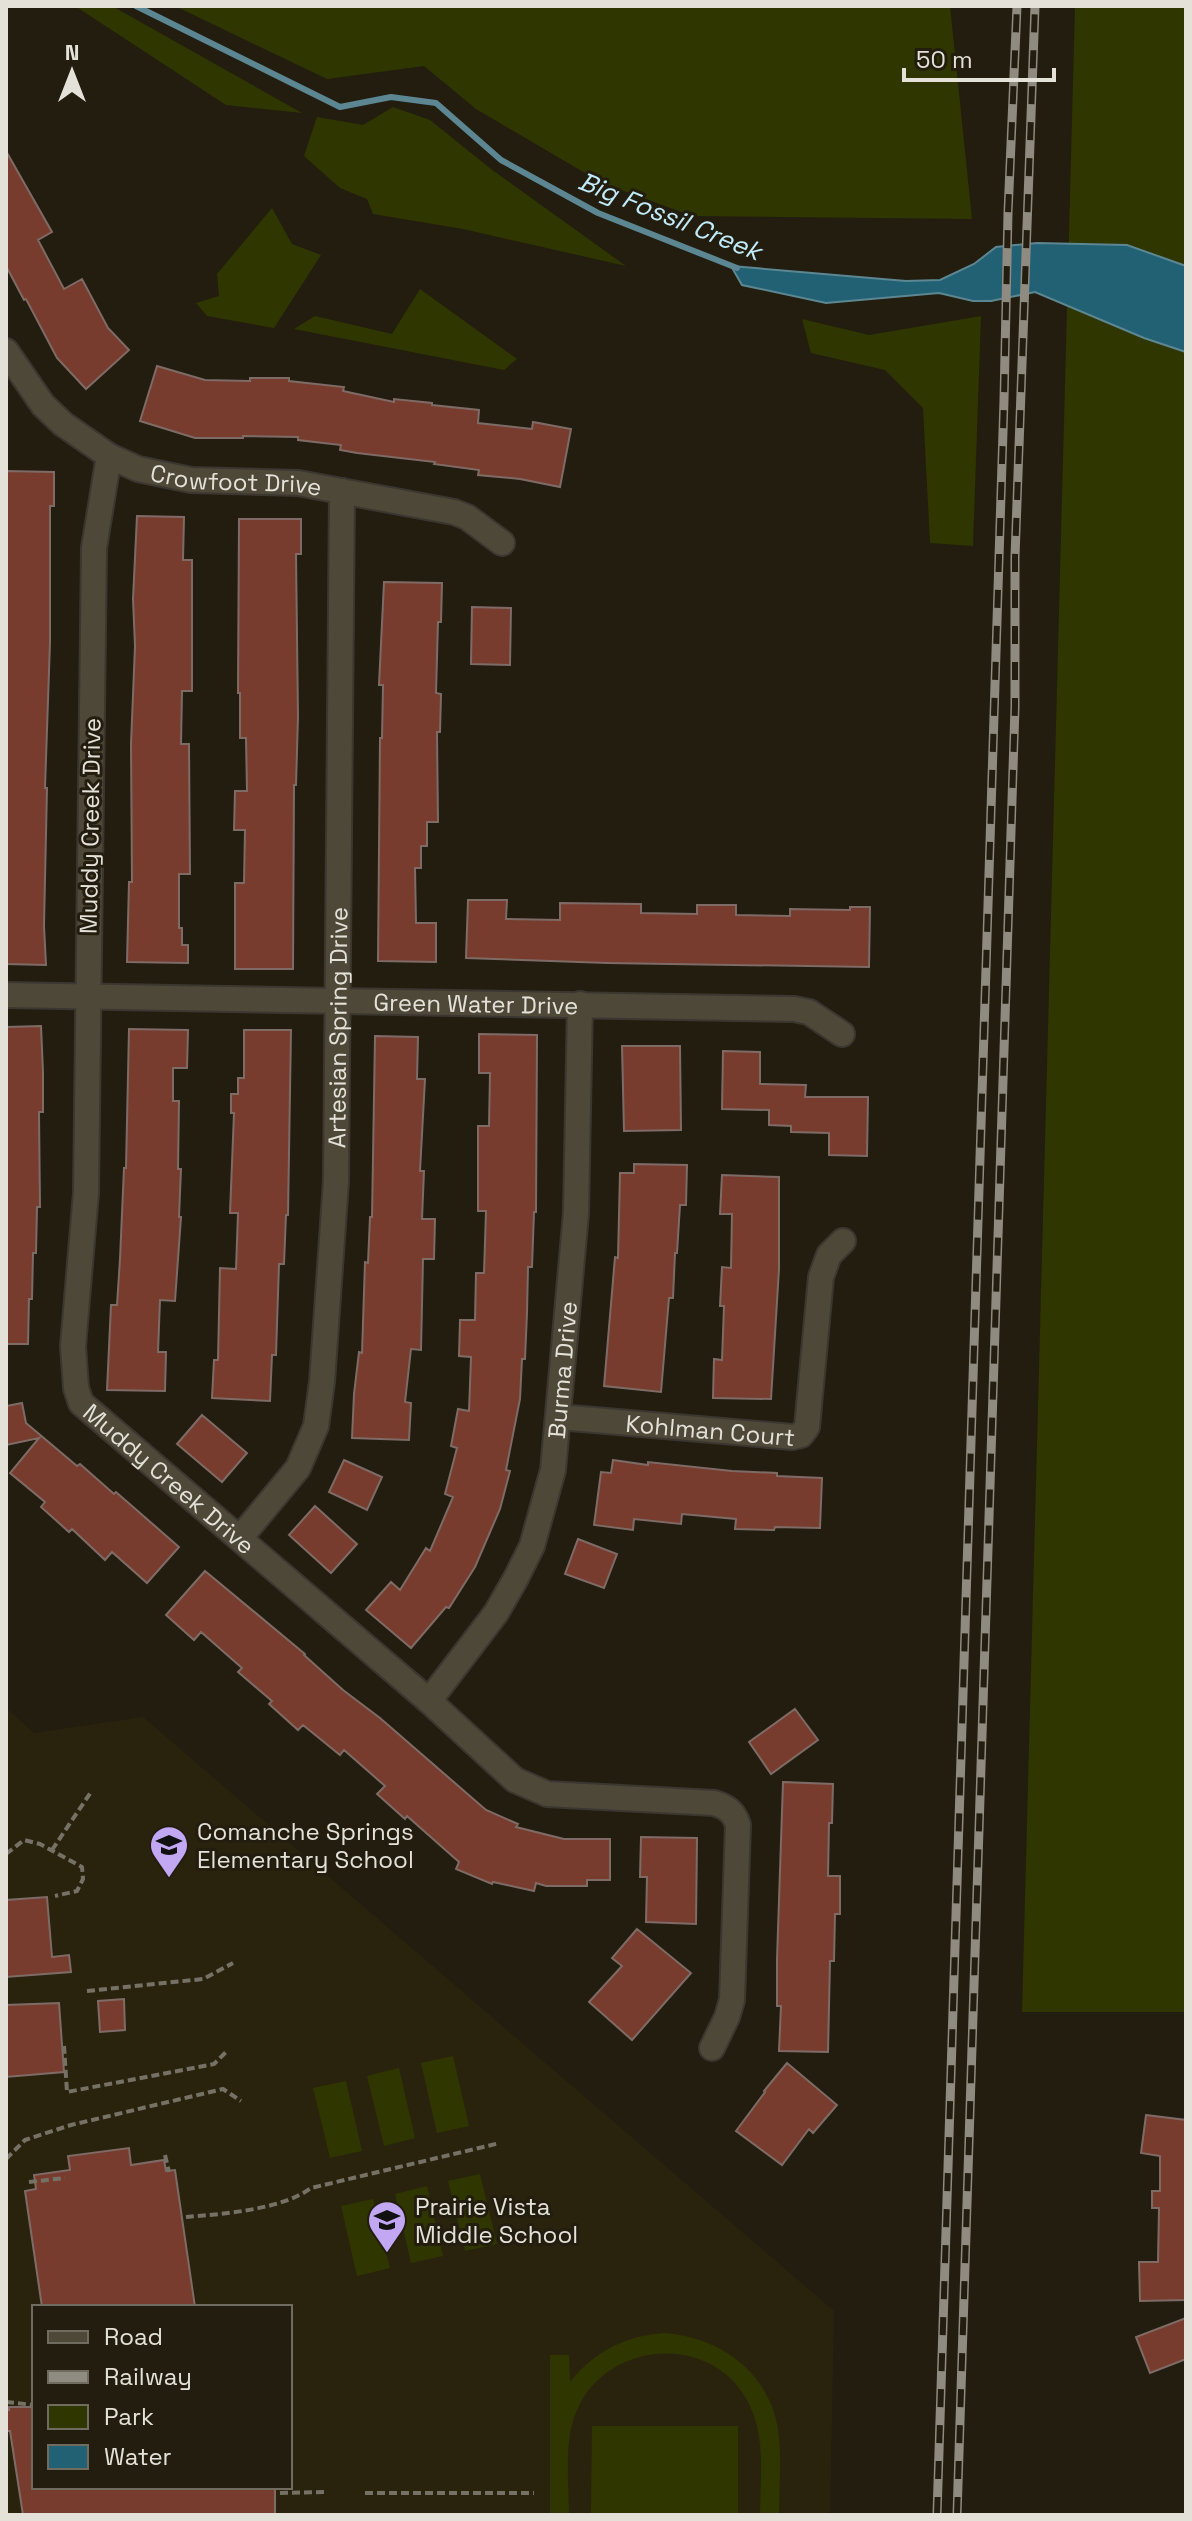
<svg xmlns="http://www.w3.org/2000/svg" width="1192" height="2521" viewBox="0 0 1192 2521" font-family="'Space Grotesk',sans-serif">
<rect width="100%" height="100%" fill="#221d0f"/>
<!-- built -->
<path fill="#29230e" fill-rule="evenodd" d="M6,1708L34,1733L143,1717L834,2311L830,2515H6ZM34,2307H290V2487H34Z"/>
<!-- green -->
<path fill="#303600" d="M75,6H112L302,113L226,105Z
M175,6H950L972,219L692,216L602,183L476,109L424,66L327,79Z
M1075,6H1186V2012H1022Z
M393,107L430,120L491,169L626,266L463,229L373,214L367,199L340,188L304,156L317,117L363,125Z
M272,208L292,244L321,255L274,328L207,316L196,303L219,296L217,274Z
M420,289L517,359L504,370L294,329L315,316L392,334Z
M981,316L973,546L930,543L923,408L885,370L811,353L802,319L869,335Z
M453,2056L469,2126L437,2133L421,2063Z
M399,2068L415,2138L384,2146L367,2076Z
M346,2081L362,2151L330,2158L313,2088Z
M480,2174L497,2244L465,2251L448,2181Z
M427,2186L443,2256L411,2263L395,2194Z
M373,2199L390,2268L357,2276L341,2206Z
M664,2333C720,2337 768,2371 778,2429C782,2456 779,2487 779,2515H760C760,2480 766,2439 750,2406C715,2330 600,2339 574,2418C564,2448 569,2484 569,2515H550V2355H569L570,2382C595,2351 625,2336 664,2333Z
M592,2426H738V2515H591Z"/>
<!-- water -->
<path fill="#226174" stroke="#5c8792" stroke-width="2" d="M1037,243L1127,245L1186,266V352L1144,338L1035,292L991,301H973L939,293L826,303L742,285L731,266L906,281L940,280L974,264L996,247Z"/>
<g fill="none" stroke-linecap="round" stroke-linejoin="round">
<!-- stream -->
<path stroke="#5c8792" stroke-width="6" d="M136,6L340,107L391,97L436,103L501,160L598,213L737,268"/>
</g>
<!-- building -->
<path fill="#783c2e" stroke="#7e6b66" stroke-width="2" d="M6,151L52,232L38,240L64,289L82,279L108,328L129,350L86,389L57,358L26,299L24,300L6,266Z
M157,366L205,380L250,381V378H289V381L344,387L343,391L394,402V399L432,403V405L479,410L478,423L532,429L533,422L571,429L560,487L520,479L478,475L479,470L434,464L435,462L357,453L340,450L341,445L298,440V437L243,436V438H195L140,421Z
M6,471L54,472V506H50V642L45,788H47L44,926L46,965L6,964Z
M137,516L184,517L183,560H192V691H182L181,744H189L190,874H179V928H182V945H188V963L127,962L129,882H132L131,744L135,646L133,599Z
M239,519H301V554H296L298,717L296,785H294L293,969H235V883H244L245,830H234L235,791H247L246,738H240V693H238Z
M384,582L442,583L441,622H438L436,693L441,694L440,732H437L438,822H427V846H421V868H415L416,923H436V962L378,961L380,738H382L383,685H379Z
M472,607L511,608L510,665L471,664Z
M468,900H507L506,919L560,920V903L641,904V913L697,914V905H736V915L790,916V909L850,910V907H870L869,967L607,963L466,958Z
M41,1026L43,1072V1112H39L40,1207H37L36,1253H33L32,1299H29L28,1344H6V1027Z
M129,1029L188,1030L187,1068H173V1101H179L178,1169H181L179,1217H181L175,1301L160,1300L158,1352H166L165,1391L107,1390L111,1305H117L120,1259L124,1168H126Z
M244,1030H291L288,1215H286L284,1264H279L276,1355H272L270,1401L212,1398L214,1360H218L220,1268L236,1269L238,1213H230L234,1113H231V1094H238V1078H244Z
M479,1034L537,1035L536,1212H534L532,1267H528L527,1313L525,1359H522L520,1399L506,1470L510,1471L500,1509L475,1567L449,1608L446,1607L411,1648L366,1610L391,1582L400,1590L426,1548L430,1551L453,1497L445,1494L457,1448L451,1446L458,1409L469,1411L471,1357L459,1356L460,1320H475L476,1273H484L486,1211H478V1126H489L490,1073H479Z
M375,1036L418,1037L417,1079H425L420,1171H424L422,1219H435L434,1259H423L421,1350L411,1349L405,1402L411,1403L409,1440L352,1438L354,1394L359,1352L362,1353L365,1262L368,1263L370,1217H372Z
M622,1046H680L681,1130L624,1131Z
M723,1051L760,1052V1084L806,1085L805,1097H868L867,1156L829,1155V1133L791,1132V1126L769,1125V1110L722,1109Z
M634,1164L687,1165L686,1205H680L677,1253H675L673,1298H669L661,1392L604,1386L615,1257L618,1258L620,1173H634Z
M722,1175L779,1177V1269L771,1399L713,1398L714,1359L722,1360L724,1306H720L722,1267L731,1268L732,1214H720Z
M22,1403L26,1423L77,1466L80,1464L114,1494L116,1492L179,1547L147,1583L112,1552L105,1560L72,1529L69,1532L41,1507L45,1502L10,1473L39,1438L6,1445V1406Z
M202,1415L247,1453L222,1482L177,1444Z
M344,1460L382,1477L367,1510L329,1492Z
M613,1460L648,1465V1462L732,1471L777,1473V1476L822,1478L820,1528L775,1527L774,1530L735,1529L736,1519L682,1514L681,1524L634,1519L633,1530L594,1525L601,1472L611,1473Z
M315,1506L357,1544L331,1573L289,1535Z
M578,1539L617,1554L604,1588L565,1574Z
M205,1571L305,1654L304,1655L343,1690L380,1718L486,1810L518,1824L516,1827L564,1839H610V1880H587V1886H546L536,1883L534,1891L493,1882L492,1884L456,1869L459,1862L407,1816L405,1819L377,1794L385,1786L344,1750L340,1755L303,1725L298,1730L269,1704L272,1701L238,1672L242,1668L201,1632L194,1640L166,1615Z
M795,1709L818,1740L771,1774L749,1742Z
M783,1782L833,1784L832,1823H829L828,1876H840V1914H835L834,1961H830L828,2052L779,2051L781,2006H777V1959Z
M641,1837L697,1838L696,1924L646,1922L647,1877H640Z
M47,1897L52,1957L69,1955L71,1972L6,1977V1900Z
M637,1929L691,1973L632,2040L589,2002L622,1966L612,1958Z
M124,1999L125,2030L100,2032L98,2001Z
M59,2003L64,2072L6,2077V2005Z
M787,2063L837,2105L813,2133L809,2129L782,2165L736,2131L765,2092L764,2091Z
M1146,2115L1186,2120V2300L1140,2301L1139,2262H1158L1159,2208H1152V2191H1160V2156L1141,2153Z
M129,2148L131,2165L164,2160L166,2171L175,2170L195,2307H42L25,2191L36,2189L34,2175L70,2170L68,2156Z
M1186,2318V2359L1150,2373L1136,2337Z
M9,2407H34V2487H275V2515H23L10,2431H6V2410H9Z"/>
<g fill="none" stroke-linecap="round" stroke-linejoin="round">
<!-- minor casing -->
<g stroke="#3b3730" stroke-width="28">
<g id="minor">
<path id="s1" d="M6,351L43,405L63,424L109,456L138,469L191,480L298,483L454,512L467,517L502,543"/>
<path id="s2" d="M109,456L94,548L86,1193L73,1346L76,1388L81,1403L429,1701L515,1780L547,1794L714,1803C727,1807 734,1812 738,1825L732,2000L727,2017L712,2048"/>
<path id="s3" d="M6,995L794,1009L809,1012L842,1034"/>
<path id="s4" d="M559,1417L793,1437L801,1435L807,1427L821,1277L829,1255L843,1241"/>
<path id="s5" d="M240,1538L298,1468L316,1426L322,1382L336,1181L342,491"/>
<path id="s6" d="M429,1701L496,1613L515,1580L532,1546L553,1470L576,1213L580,1004"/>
</g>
</g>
<!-- path -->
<path stroke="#757165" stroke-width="4" stroke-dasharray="8 4" stroke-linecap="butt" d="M52,1850L91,1792
M6,1854L24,1840L40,1844L82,1867L83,1879L77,1891L55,1896
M87,1991L203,1979L233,1963
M64,2046L67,2092L214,2064L226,2052
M165,2155L169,2172
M6,2159L25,2140L71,2125L223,2089L241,2101
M29,2182L65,2178
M186,2217C222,2214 281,2210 311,2188L500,2143
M6,2402L34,2405
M280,2493L325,2492
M365,2493H534"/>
<!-- minor -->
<use href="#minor" stroke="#4e4839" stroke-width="24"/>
<!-- rail casing -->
<g stroke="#8f8b80" stroke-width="9">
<path id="rail" d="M937,2515L1004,400L1008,213L1017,6
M957,2515L1015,707V557L1035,6"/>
</g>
<!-- rail -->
<use href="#rail" stroke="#221d0f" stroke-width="6" stroke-dasharray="18" stroke-linecap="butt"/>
</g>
<!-- icons -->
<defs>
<g id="school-pin" transform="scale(2)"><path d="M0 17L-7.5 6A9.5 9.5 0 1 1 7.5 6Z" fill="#c2a8f3" stroke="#221d0f"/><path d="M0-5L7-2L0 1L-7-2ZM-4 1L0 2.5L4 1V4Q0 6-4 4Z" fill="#111"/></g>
</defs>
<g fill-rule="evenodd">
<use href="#school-pin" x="169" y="1845"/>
<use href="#school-pin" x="387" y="2220"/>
</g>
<g text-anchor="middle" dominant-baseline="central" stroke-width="6" stroke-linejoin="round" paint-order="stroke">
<!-- street labels -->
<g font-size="24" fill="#e4e1d8" stroke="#221d0f">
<text stroke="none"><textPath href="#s1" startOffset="280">Crowfoot Drive</textPath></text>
<text transform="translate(90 826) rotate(-89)">Muddy Creek Drive</text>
<text stroke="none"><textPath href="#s3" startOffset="470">Green Water Drive</textPath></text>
<text stroke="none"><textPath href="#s5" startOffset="536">Artesian Spring Drive</textPath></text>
<text stroke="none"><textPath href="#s6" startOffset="366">Burma Drive</textPath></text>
<text stroke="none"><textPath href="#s4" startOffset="152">Kohlman Court</textPath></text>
<text stroke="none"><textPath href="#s2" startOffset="1066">Muddy Creek Drive</textPath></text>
</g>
<!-- poi labels -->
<g font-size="24" fill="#e4e1d8" stroke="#221d0f" text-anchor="start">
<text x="197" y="1831">Comanche Springs<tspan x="197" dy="28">Elementary School</tspan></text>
<text x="415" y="2206">Prairie Vista<tspan x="415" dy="28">Middle School</tspan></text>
</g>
<!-- water labels -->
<g font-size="26" font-style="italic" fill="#c2ebfa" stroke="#221d0f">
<text transform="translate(670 216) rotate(22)">Big Fossil Creek</text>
</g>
</g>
<!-- border -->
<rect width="1192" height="2521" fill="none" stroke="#e4e1d8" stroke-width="16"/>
<!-- legend -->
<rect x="32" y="2305" width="260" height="184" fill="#221d0f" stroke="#706b5f" stroke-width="2"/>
<rect x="48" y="2331" width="40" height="12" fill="#4e4839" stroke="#706b5f" stroke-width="2"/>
<text x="104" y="2345" font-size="24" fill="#e4e1d8">Road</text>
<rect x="48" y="2371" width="40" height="12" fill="#8f8b80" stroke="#706b5f" stroke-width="2"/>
<text x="104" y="2385" font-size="24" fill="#e4e1d8">Railway</text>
<rect x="48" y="2405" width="40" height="24" fill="#303600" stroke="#706b5f" stroke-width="2"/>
<text x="104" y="2425" font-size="24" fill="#e4e1d8">Park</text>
<rect x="48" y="2445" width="40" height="24" fill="#226174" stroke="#706b5f" stroke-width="2"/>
<text x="104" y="2465" font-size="24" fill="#e4e1d8">Water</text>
<!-- north arrow -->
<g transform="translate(72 72)" stroke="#221d0f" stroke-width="6" paint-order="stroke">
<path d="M0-6L14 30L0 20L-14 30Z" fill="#e4e1d8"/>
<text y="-12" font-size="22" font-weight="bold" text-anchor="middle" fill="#e4e1d8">N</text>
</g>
<!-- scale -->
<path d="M904 68v12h150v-12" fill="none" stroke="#e4e1d8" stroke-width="4"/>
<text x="916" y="68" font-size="24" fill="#e4e1d8" stroke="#221d0f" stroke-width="6" paint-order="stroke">50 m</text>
</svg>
